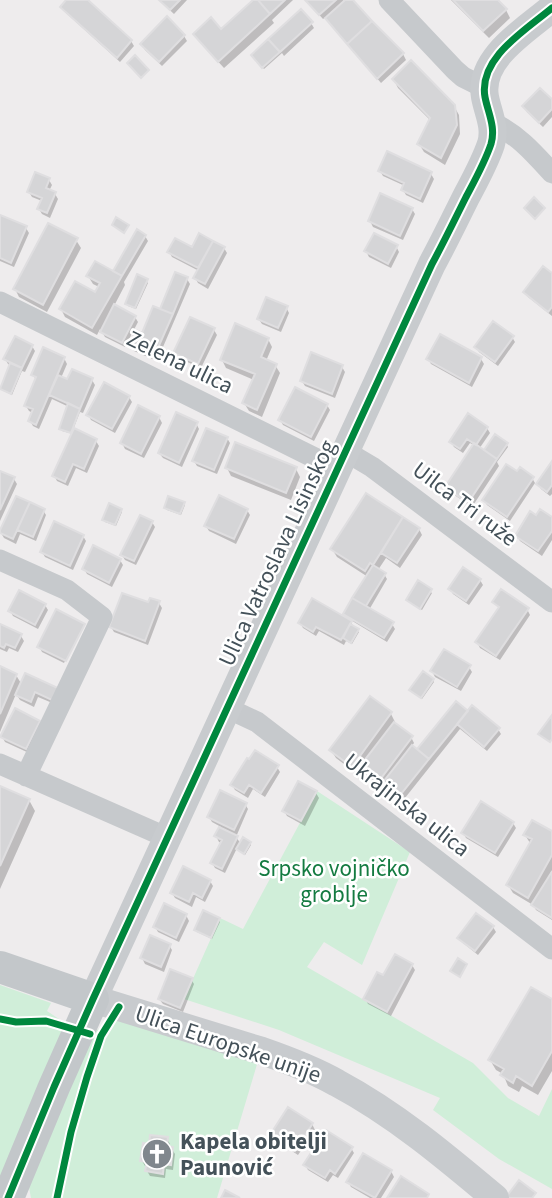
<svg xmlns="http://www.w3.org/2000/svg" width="552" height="1198" viewBox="0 0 552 1198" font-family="'Source Sans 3',sans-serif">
<rect width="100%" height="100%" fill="#eeeced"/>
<!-- green -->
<path fill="#d0eed9" d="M317,791L410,852L362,965L324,942L307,967L473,1063L508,1098L539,1116L552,1089V1189L499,1159L433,1110L440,1098L279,1030L184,999L220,918L243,929Z
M0,985L51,1003L47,1011L62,1021L64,1031L0,1190Z
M116,1020L258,1061L217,1198H31L28,1182L84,1039L107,1023Z"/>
<!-- shadow -->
<path fill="#0003" d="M68,0H85L131,41L134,46L120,62L65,12L62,7Z
M159,0H187L174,14Z
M256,0H293L272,20L274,23L224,68L200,42L195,34L221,32Z
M306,0H343L344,3L348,0H351L371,23L403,54L406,60L381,83L330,23L326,17L323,19Z
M451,0H496L506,10L510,18L489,38Z
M311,23L314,28L284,56L282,53L264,69L254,58Z
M184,36L187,41L162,66L145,50L142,44Z
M394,80L454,106L459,115L460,134L445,165L424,152L419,144L431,121L398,88Z
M552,102V117L543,127L527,112L524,107Z
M380,171L431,174L434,179L423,203L406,195L403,190L405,186L383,176Z
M49,180L52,185L49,191L55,194L58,199L50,218L42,214L39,209L42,201L32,197L29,192Z
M412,209L415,214L403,240L373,227L370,221Z
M0,216L26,228L29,233L14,267L0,261Z
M200,235L224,248L227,253L208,289L198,283L195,278L199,271L172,257L169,252L193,249Z
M145,236L148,241L124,282L125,285L114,306L135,317L138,322L125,347L105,337L100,329L97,335L65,317L61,309L95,294L99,287L93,284L88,276L117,275L115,271Z
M76,240L81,248L47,312L19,297L15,289Z
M396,246L399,252L391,268L369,257L366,251Z
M552,276V316L528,297L525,292Z
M187,279L190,284L157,361L134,351L131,346L143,335Z
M146,281L148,283L136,309L128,306L127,303Z
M286,307L289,313L281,332L262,324L258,318Z
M214,330L217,335L201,368L178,358L175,352Z
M512,337L515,342L498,366L479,352L476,347Z
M268,339L272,347L266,361L275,365L280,373L262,417L249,411L244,403L254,380L226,368L222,360Z
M32,346L35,351L25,372L22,371L12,395L2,390L1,388L11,366L8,364L5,359Z
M64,358L67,364L61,378L68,381L92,380L95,385L83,413L80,412L73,430L96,441L99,446L87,473L76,468L68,486L57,481L54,475L73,434L62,431L61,429L69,407L52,399L39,429L33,426L30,421L33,413L29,411L26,406L37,381L33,375Z
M428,359H481L484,364L472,387L431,364Z
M342,367L345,372L335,398L305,386L302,381Z
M129,397L132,402L115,433L91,420L88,415Z
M327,405L330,410L314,441L283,425L280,420Z
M159,417L162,423L144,458L125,449L122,443Z
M196,423L199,429L182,467L163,458L159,453Z
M487,428L490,433L479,449L490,456L507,445L508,447L497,462L499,466L472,507L450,492L447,487L475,446L470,443L463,453L454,447L451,442Z
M227,438L230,443L217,474L197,466L194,461Z
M552,464V494L550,496L541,489L538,484Z
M227,468L296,469L300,477L291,500L231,476Z
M0,473L14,479L17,484L0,521Z
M532,478L535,483L510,521L487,505L484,500Z
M366,496L419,529L422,535L400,568L386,558L378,570L384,574L387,579L369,610L392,624L395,629L387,642L349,619L355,629L359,632L352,644L346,641L344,645L319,631L316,636L303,628L300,623L350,622L345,614L368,577L337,557L332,549Z
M183,503L185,505L181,515L167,510L165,508Z
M43,510L46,515L36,541L20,534L16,544L4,538L1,533Z
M121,510L122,512L116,526L105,522L104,520Z
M247,510L250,515L236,544L209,531L206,526Z
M552,519V540L542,556L520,541L517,536Z
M152,522L155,527L136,565L125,560L122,555Z
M83,536L86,541L73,570L45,557L42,552Z
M120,560L123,565L112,587L87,574L84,569Z
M480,580L483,585L469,605L453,594L450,589Z
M419,583L432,593L422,610L408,600Z
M494,602L527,609L530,615L500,660L480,648L477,642L500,609Z
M159,603L162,608L148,645L114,632L111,627Z
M45,605L48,610L38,629L13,616L10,611Z
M57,612L84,626H82L64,663L42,652L39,646Z
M0,626L21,636L24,641L18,652L9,648L7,652L0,649Z
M469,667L472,672L461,691L435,677L432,671Z
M0,668L16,675L22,685L26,675L57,705L38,697L34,707L20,700L16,694L0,732Z
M433,680L434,682L422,699L411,690Z
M370,698L391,714L395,722L394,724L411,737L414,743L411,747L417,751L456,703L468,713L498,729L501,734L487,751L460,729L401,803L385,791L382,785L379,789L362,776L359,771L357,774L336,758L331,750Z
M39,722L42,728L29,753L5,742L2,736Z
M250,761L277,767L280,772L265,797L253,789L248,798L235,790L232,785Z
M0,788L29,800L35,811L0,889Z
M316,793L319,798L305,826L287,816L284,811Z
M245,804L248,809L236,837L241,844L250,843L251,845L245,855L237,848L225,873L215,868L212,863L222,843L219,842L216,836L221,827L212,822L209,817Z
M513,823L516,828L498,857L466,838L463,833Z
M552,833V870L550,874L552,876V920L536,910L533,905L513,893L508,885L530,843L525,835Z
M210,881L213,886L205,902L196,897L192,907L175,898L172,893Z
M186,915L189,921L179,942L158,932L155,927Z
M219,920L220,922L212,939L197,932L196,929Z
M493,927L496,932L478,955L463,943L460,938Z
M169,945L172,950L164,972L145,964L142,958Z
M412,965L415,970L391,1016L368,1004L365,999L384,978Z
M191,979L194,984L183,1012L163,1004L159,999Z
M552,1001V1071L538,1095L522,1086L519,1092L508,1086L503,1074L496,1070L490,1060Z
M312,1124L315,1130L298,1155L275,1140L272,1135Z
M167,1139L170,1144L169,1148L172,1149L175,1154L173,1170L166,1169L165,1178L150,1176L147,1171L148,1166H145L142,1161L151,1146Z
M351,1148L354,1153L338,1178L333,1175L328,1182L308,1170L305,1165Z
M391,1171L394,1177L381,1198H370L351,1187L348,1182Z"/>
<!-- building -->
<path fill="#d5d5d7" stroke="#dfdee0" stroke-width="2" d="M66,0H88L132,40L117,58L60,7Z
M159,0H180L170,10Z
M253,0H258L270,14L218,62L193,34L211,17L221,29Z
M258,0H285L270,14Z
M305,0H336L319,15Z
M345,0H353L372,21L347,44L325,18Z
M453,0H498L507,9L483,31Z
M301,9L313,22L280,52L268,39Z
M167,16L185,35L159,62L140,44Z
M372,21L404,53L377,79L347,44Z
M268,39L280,52L262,68L251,55Z
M135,55L149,70L141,78L127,63Z
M411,60L455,105L457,125L441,158L417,144L430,118L392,79Z
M540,88L552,99V109L539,123L522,106Z
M387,151L432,172L420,199L401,190L404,183L378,171Z
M35,172L50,178L46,188L56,192L47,213L37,209L42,198L27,192Z
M380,193L413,208L400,236L368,221Z
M534,197L545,208L535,219L524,208Z
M0,215L27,226L11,263L0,258Z
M116,217L129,225L124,233L112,225Z
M48,223L78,238L43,305L13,289Z
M137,229L146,235L122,276L113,271Z
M199,233L213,241L198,268L167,252L175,238L192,247Z
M374,233L398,245L388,264L364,251Z
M213,241L225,247L205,284L193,278Z
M95,261L122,276L92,328L59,309L75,281L95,292L100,283L86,276Z
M543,266L552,273V307L548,312L523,292Z
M175,272L188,277L173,314L160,309Z
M137,274L148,279L135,308L125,304Z
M266,297L288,306L278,328L257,319Z
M114,304L136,316L122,343L100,332Z
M153,306L173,314L154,357L129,346L136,330L142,333Z
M190,317L215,328L198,364L173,353Z
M493,321L514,336L495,362L474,347Z
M235,323L269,338L261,357L277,364L257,410L242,403L255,374L220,360Z
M440,334L482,357L469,383L426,359Z
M15,336L33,345L22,368L3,359Z
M43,347L65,357L36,425L28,421L33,409L24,406L36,377L31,375Z
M311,352L343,365L332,394L300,381Z
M10,363L22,368L11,394L0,389Z
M72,369L93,378L80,409L49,395L58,375L67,379Z
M104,382L130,396L112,429L86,415Z
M295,387L328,404L311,437L278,420Z
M68,403L80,409L71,433L59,429Z
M138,405L160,416L141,454L120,443Z
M176,412L198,422L179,463L158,453Z
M468,413L488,427L476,445L467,439L460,449L449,442Z
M74,428L97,439L84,469L73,464L65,482L52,476Z
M206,428L228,437L214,470L192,461Z
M495,434L508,443L497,459L484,450Z
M235,442L297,467L286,493L225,468Z
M474,443L497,459L468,503L445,487Z
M552,461V485L547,492L536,484Z
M506,464L517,471L520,467L534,477L507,517L482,500Z
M0,471L15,477L0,510Z
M366,493L403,517L373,565L370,563L365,571L330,549Z
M219,495L248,509L234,539L204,526Z
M16,496L30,502L13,539L0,533V530Z
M168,496L185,502L180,514L164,508Z
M30,502L45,509L33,537L17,530Z
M109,503L122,509L115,525L102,520Z
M540,509L552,517V531L538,551L515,536L530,511L536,515Z
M140,515L153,521L134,561L120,555Z
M403,517L420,528L397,563L381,553Z
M54,521L84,535L70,566L40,552Z
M93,545L121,559L109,583L82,569Z
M373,565L386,573L366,606L352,598Z
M463,567L481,579L466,601L448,589Z
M418,580L432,589L420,609L406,600Z
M501,589L529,608L496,656L475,642L499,607L492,602Z
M19,590L46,604L35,625L8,611Z
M122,593L148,602L150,598L160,601L145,641L109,627Z
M312,598L352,621L341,640L316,627L313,632L298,623Z
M352,598L394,622L384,638L343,614Z
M56,609L85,624L66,661L37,647Z
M0,624L22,634L15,648L6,644L4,648L0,646Z
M350,624L359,629L351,643L343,638Z
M444,649L471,665L457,687L430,671Z
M0,666L17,674L0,714Z
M423,671L434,679L421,698L409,690Z
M25,673L60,689L54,701L35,692L31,702L15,695Z
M370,696L392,712L352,767L329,750Z
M456,701L468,711L429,759L417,749Z
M472,705L500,728L484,747L457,724Z
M15,708L40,721L26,749L0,737Z
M552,715V739L550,742L538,734Z
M394,722L413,736L376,785L357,770Z
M412,745L429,759L397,799L380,786Z
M255,750L279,765L261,793L249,785L244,793L230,785L247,758L249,759Z
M298,781L317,791L301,821L282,811Z
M0,786L30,799L0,866Z
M220,790L247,803L234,830L207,817Z
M481,801L514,822L495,853L461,833Z
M532,820L552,831V855L528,898L506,885L532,839L523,835Z
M219,827L238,836L222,869L210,863L222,840L214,836Z
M243,837L251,842L244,854L236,849Z
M183,866L211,880L202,898L193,893L189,902L170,893Z
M551,873L552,874V918L531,905Z
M164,903L187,914L176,938L153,927Z
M203,910L220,918L211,938L194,930Z
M476,913L494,926L475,951L457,938Z
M150,935L171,944L161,967L140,958Z
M395,954L413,964L387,1012L363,999L377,972L383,975Z
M458,958L467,964L460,977L450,971Z
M170,969L193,978L180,1008L158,999Z
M531,987L552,999V1051L532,1086L516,1076L513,1083L500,1075L504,1069L488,1060Z
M288,1107L313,1123L295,1151L270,1135Z
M326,1130L353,1147L335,1174L330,1170L325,1178L303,1165Z
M150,1135L168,1137L167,1146L173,1147L171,1165L164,1164L163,1174L145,1171L147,1162L140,1161L143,1143L149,1144Z
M363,1153L392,1170L375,1198L346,1182Z
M401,1176L429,1194L427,1198H387Z
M519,1180L536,1193L532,1198H509L507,1196Z
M225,1190L240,1198H221Z"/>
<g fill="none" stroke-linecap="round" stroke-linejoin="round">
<!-- street -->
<path stroke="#c6c9cc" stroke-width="21" d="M389,0L455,70L463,77L483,87
M492,122C519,136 532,151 552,173
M0,302L337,469
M345,451L372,467L552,602
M0,560L67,590L102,617L26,776
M227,708L257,722L552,949
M0,764L168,838"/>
<!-- secondary -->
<path stroke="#c8cbce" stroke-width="28" d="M495,1198C445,1156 395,1114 337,1083C314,1070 288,1060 262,1051L93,999L432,264C444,242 455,219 466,197C475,180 485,162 491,144C496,127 488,113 485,97C478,58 526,30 552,8"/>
<!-- primary -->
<path stroke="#c3c7ca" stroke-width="32" d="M0,967L93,999L54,1087L8,1198"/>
<!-- cycleway casing -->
<g stroke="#fff" stroke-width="11">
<path id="cycleway" d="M0,1019L16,1022L46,1021L90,1034
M8,1198L54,1087L93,999L432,264C444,242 455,219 466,197C475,180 485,162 491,144C496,127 488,113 485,97C478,58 526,30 552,8
M57,1198L71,1132L87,1077L101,1036L119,1007"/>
</g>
<!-- cycleway -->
<use href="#cycleway" stroke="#00873e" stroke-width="7"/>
</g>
<!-- icons -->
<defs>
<g id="church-disc" transform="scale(1.575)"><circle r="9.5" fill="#80878d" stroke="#fff"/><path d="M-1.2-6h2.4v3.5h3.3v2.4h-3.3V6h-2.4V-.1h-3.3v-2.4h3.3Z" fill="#fff"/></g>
</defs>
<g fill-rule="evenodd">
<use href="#church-disc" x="157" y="1154"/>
</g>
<g text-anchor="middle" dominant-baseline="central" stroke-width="5" stroke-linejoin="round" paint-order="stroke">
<!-- street labels -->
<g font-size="23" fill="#445159" stroke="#fff">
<text transform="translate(180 362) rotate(26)">Zelena ulica</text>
<text transform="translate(465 504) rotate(37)">Uilca Tri ruže</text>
<text transform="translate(277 553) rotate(-65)">Ulica Vatroslava Lisinskog</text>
<text transform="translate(407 805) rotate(38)">Ukrajinska ulica</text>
<text transform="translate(228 1044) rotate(19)">Ulica Europske unije</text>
</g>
<!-- park labels -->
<g font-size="23" fill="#147b41" stroke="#fff">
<text x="334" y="868">Srpsko vojničko<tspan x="334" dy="26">groblje</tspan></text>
</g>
<!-- poi labels -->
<g font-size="23" font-weight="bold" fill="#445159" stroke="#fff" text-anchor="start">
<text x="180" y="1141">Kapela obitelji<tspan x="180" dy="26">Paunović</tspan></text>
</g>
</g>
</svg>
